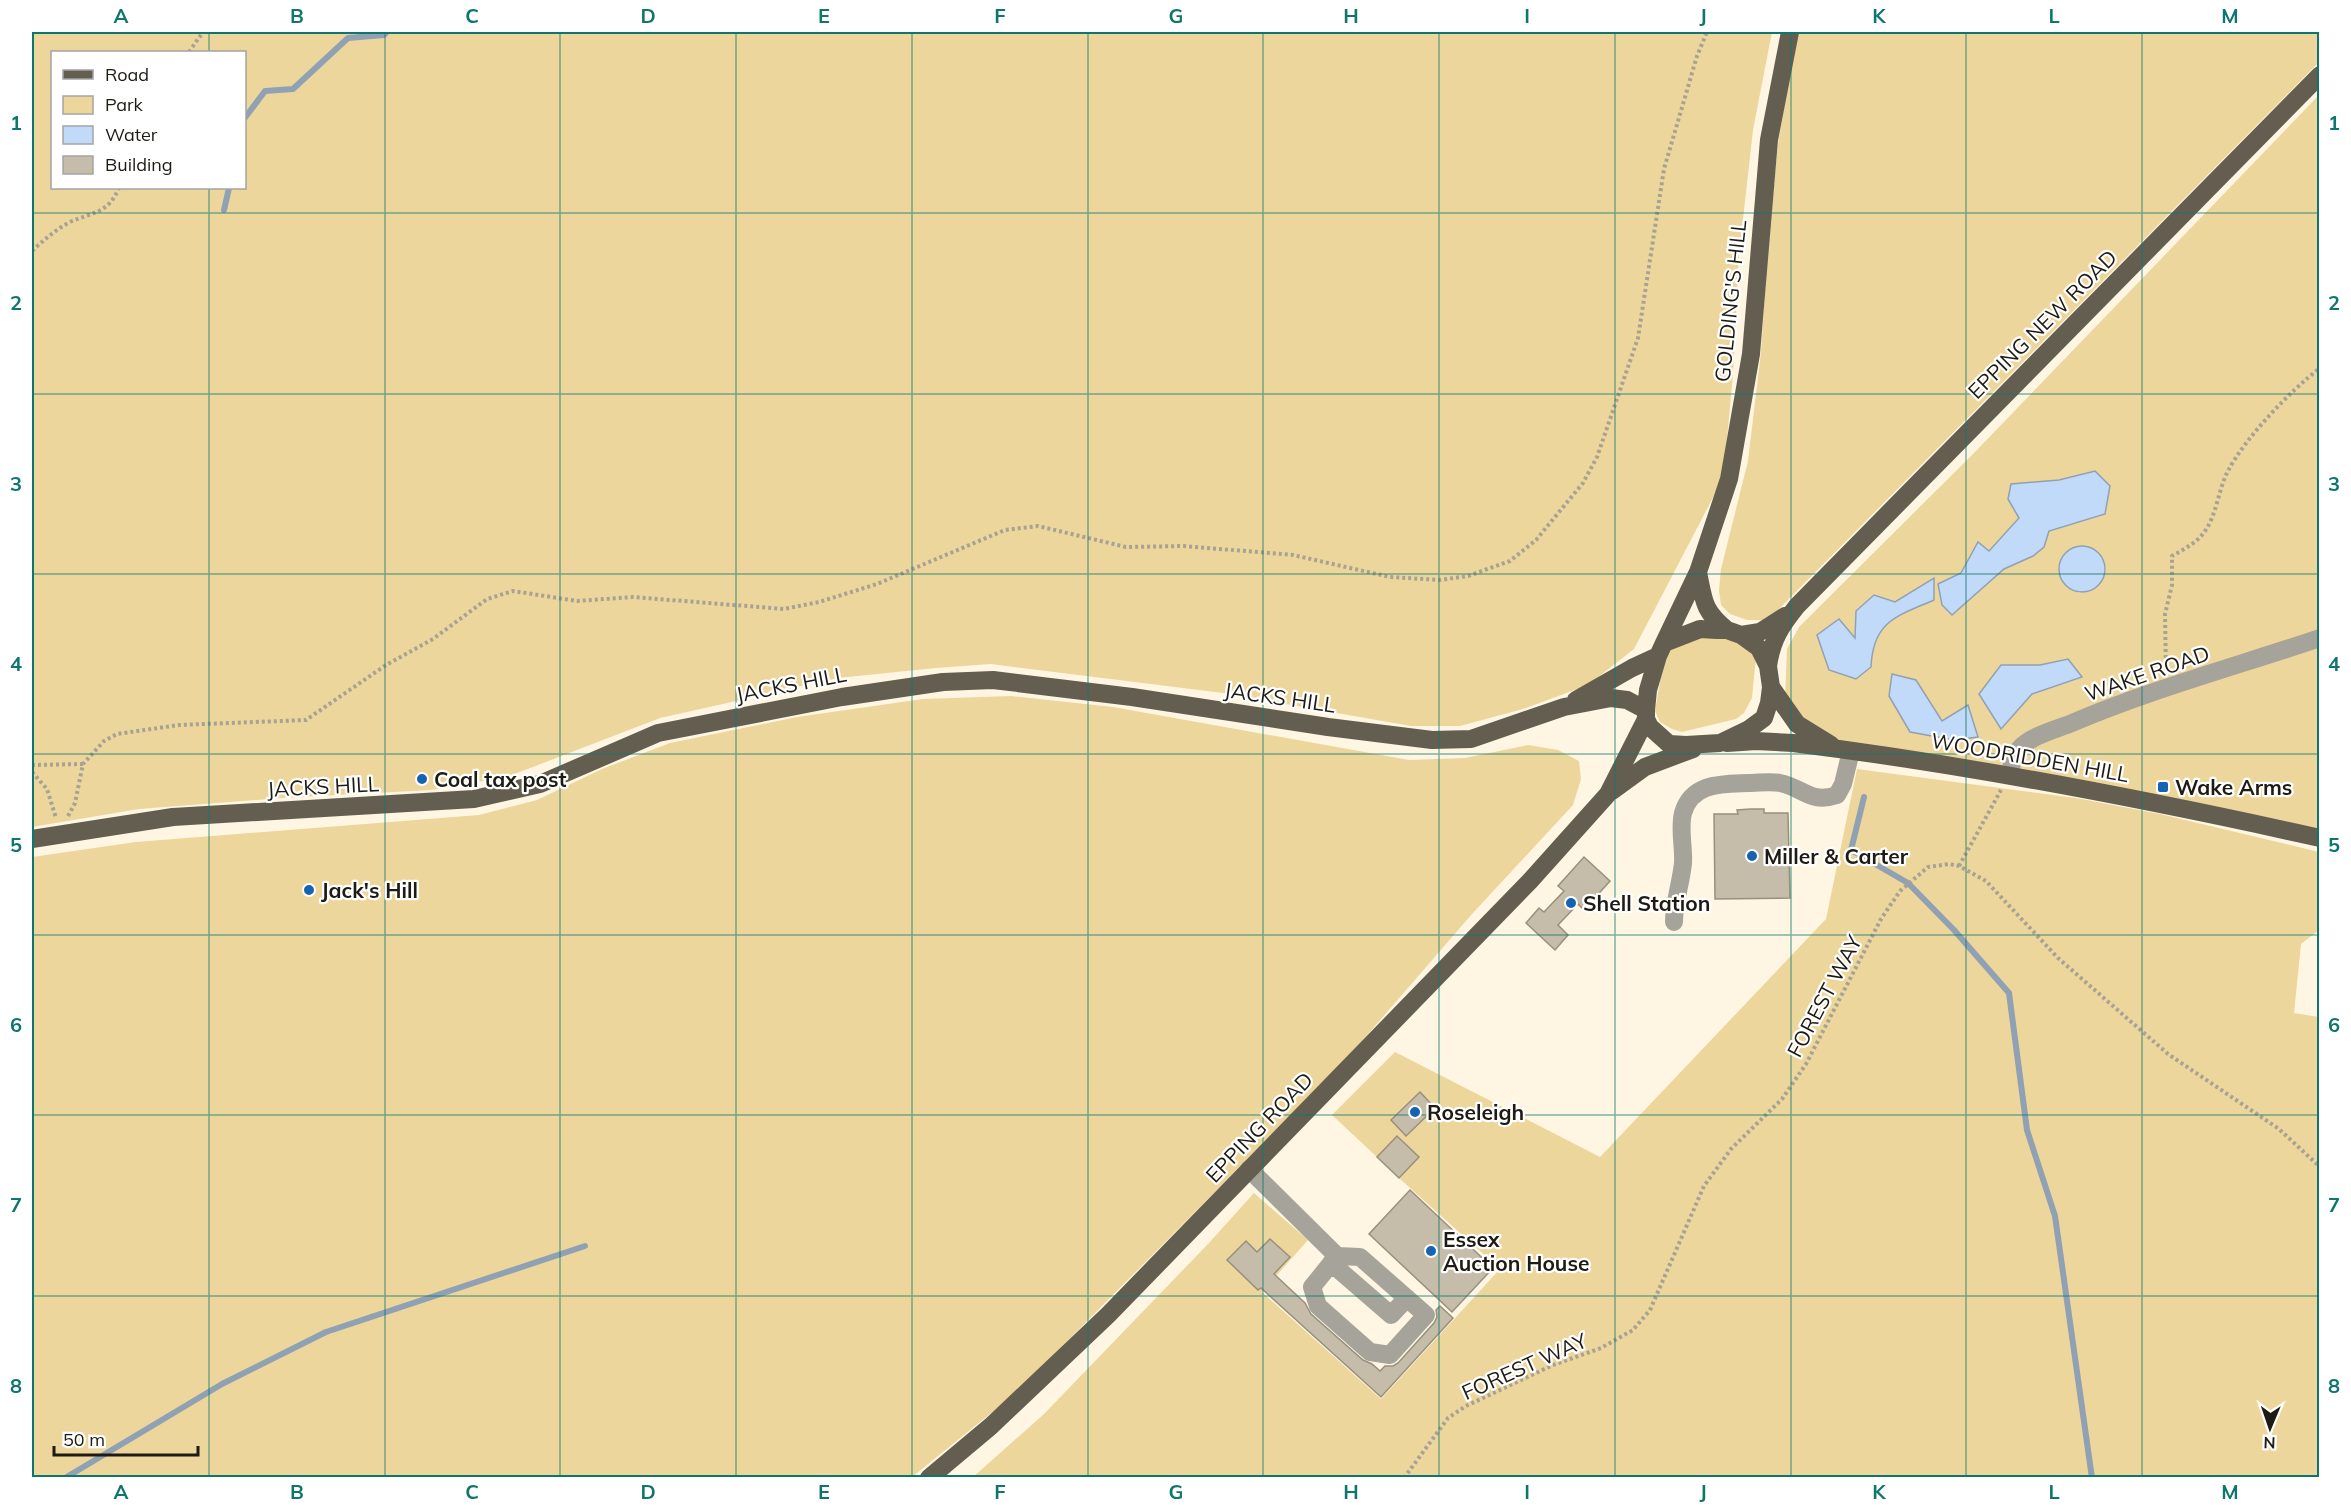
<svg xmlns="http://www.w3.org/2000/svg" width="2351" height="1509" viewBox="0 0 2351 1509" font-family="Mulish,sans-serif">
<rect width="100%" height="100%" fill="#fef6e2"/>
<!-- green -->
<path fill="#edd69c" fill-rule="evenodd" d="M32,32H1772L1753,130L1739,255L1733,374L1726,450L1719,486L1634,649L1588,685L1523,709L1460,726H1411L1223,693L991,664L936,668L838,678L660,718L507,777L431,790L282,798L139,809L32,827ZM52,52H244V188H52Z
M1797,32H2319V62L1778,610L1762,620H1747L1730,614L1721,605L1719,590L1721,569L1748,461L1761,352L1768,245L1778,144Z
M2319,95V832L1866,749L1829,737L1811,728L1785,698L1787,649L1799,627L1975,452ZM2095,471L2105,514L2049,531L2033,556L2004,569L1952,615L1938,585L1961,573L1979,543L1988,551L2019,518L2008,499L2011,484L2059,480ZM2104,559L2106,571L2092,590L2079,593L2067,587ZM1933,578L1934,600C1899,615 1881,616 1872,657L1817,635L1839,620L1855,639L1895,602ZM2068,659L2082,677L2032,694L2002,665H2040Z
M1690,636L1741,640L1756,657L1752,698L1744,713L1736,719L1682,732L1672,729L1660,722L1655,711L1664,658L1672,648Z
M1011,696L1113,707L1409,760L1465,758L1528,745L1558,750L1579,761L1581,779L1573,805L1472,914L1349,1056L1017,1392L912,1477H32V857L136,842L479,815L537,800L602,769L670,743L797,717L923,699Z
M1857,769L2076,798L2160,814L2319,852V930L2301,944L2294,1013L2319,1017V1477L972,1478L1044,1414L1208,1244L1254,1193L1308,1240L1262,1292L1381,1399L1500,1269L1399,1178L1419,1157L1398,1136L1377,1157L1332,1115L1395,1052L1600,1157L1826,919Z"/>
<!-- water -->
<path fill="#c1daf9" stroke="#90a1b4" stroke-width="1.5" d="M2095,471L2110,486L2105,514L2049,531L2044,547L2033,556L2004,569L1952,615L1942,605L1938,584L1961,573L1978,542L1989,551L2019,518L2008,499L2011,484L2059,480Z
M2059 569a23 23 0 1 1 46 0a23 23 0 1 1-46 0Z
M1934,578V600C1897,616 1873,621 1871,667L1856,679L1829,670L1817,635L1839,619L1855,638L1856,611L1874,595L1895,602Z
M2068,659L2082,677L2032,694L2001,729L1979,694L2001,665H2040Z
M1892,674L1916,680L1942,721L1968,705L1978,737L1954,740L1910,732L1889,696Z"/>
<g fill="none" stroke-linecap="round" stroke-linejoin="round">
<!-- stream -->
<path stroke="#90a1b4" stroke-width="6" d="M244,119L265,91L293,89L348,38L384,35L387,32
M224,210L229,188
M1864,797L1851,850L1908,883L1954,930L2009,993L2027,1130L2055,1216L2092,1478
M65,1478L222,1384L326,1332L585,1246"/>
</g>
<!-- building -->
<path fill="#c5bdaa" stroke="#97907e" stroke-width="1.5" d="M1751,809H1764V813H1788L1790,898L1715,899L1714,814H1738L1737,810Z
M1584,857L1610,881L1584,910L1578,904L1558,925L1568,935L1555,950L1526,923L1539,908L1544,912L1564,891L1558,886Z
M1420,1092L1435,1108L1406,1136L1391,1120Z
M1397,1136L1419,1157L1399,1178L1377,1157Z
M1410,1190L1493,1268L1452,1312L1369,1234Z
M1270,1239L1290,1257L1274,1274L1305,1303L1311,1314L1363,1360L1372,1364L1380,1371L1385,1366H1393L1398,1363L1434,1323L1437,1317L1436,1310L1440,1306L1453,1318L1381,1397L1261,1288L1258,1290L1227,1260L1246,1241L1257,1252Z"/>
<g fill="none" stroke-linecap="round" stroke-linejoin="round">
<!-- path -->
<path stroke="#a8a293" stroke-width="4" stroke-dasharray="3 3" stroke-linecap="butt" d="M189,52L203,32
M32,251C44,240 55,230 70,222C92,212 108,214 119,188
M2166,670L2165,614L2172,585V556C2184,549 2197,543 2205,531C2217,514 2218,490 2228,471C2245,438 2290,391 2320,368
M32,765L83,764
M32,772L47,789L56,818
M68,816L75,803L83,764L104,741L117,734L179,725L306,720L386,665L433,639L487,599L513,591L577,601L633,597L784,609L819,602L877,584L1005,530L1038,526L1126,547L1184,546L1293,555L1390,577L1440,580L1468,576L1510,561L1536,540L1583,483L1597,457L1638,338L1664,169L1697,56L1707,32
M1959,866L2001,790
M1404,1478L1448,1418L1466,1406L1553,1365L1601,1348L1633,1330L1650,1310L1704,1186L1731,1149L1782,1099L1806,1064L1881,919L1900,891L1928,867L1949,864L1959,866L1986,881L2058,958L2168,1054L2279,1129L2320,1167"/>
<!-- minor -->
<path stroke="#a6a39a" stroke-width="18" d="M2011,774C2011,766 2013,755 2019,749C2032,735 2055,730 2072,723C2152,689 2237,666 2320,638
M1674,922C1674,902 1681,883 1683,863C1684,847 1679,829 1683,813C1692,782 1723,784 1748,783C1759,783 1770,781 1780,783C1804,788 1810,804 1837,795L1843,784L1851,751
M1249,1169L1337,1256L1360,1257L1426,1315L1390,1355L1370,1352L1318,1306L1312,1287L1337,1256
M1331,1263L1391,1315L1407,1298"/>
<!-- major -->
<path stroke="#645e50" stroke-width="18" d="M1698,572C1704,601 1703,611 1727,630
M1741,635L1760,632L1785,616
M1664,643L1700,629L1717,630H1727L1741,635L1759,648L1768,666L1771,687L1769,703L1764,718L1749,729L1720,743L1686,745L1669,744L1650,727L1646,719V710L1648,690L1658,656L1664,643L1698,572L1729,479L1751,354L1769,140L1790,32
M1768,666C1772,639 1781,626 1797,606L2320,75
M1771,687L1797,724L1831,745
M1576,700L1632,668L1658,656
M1727,743L1756,741L1793,743C1970,765 2145,799 2320,838
M1612,791L1645,767L1693,749
M32,839L173,817L474,799L540,784L658,733L842,697L943,682L993,680L1132,697L1328,727L1432,740L1471,739L1564,707L1611,698L1627,700L1646,710
M929,1478L991,1426L1108,1315L1530,881L1608,794L1646,719"/>
</g>
<!-- grid -->
<path fill="none" stroke="#0f766e" stroke-width="1.5" stroke-opacity="0.55" d="M209,32V52M385,32V1478M560,32V1478M736,32V1478M912,32V1478M1088,32V1478M1263,32V1478M1439,32V1478M1615,32V1478M1791,32V1478M1966,32V1478M2142,32V1478M209,188V1478M32,213H2320M32,394H2320M32,574H2320M32,754H2320M32,935H2320M32,1115H2320M32,1296H2320"/>
<!-- markers -->
<g fill="#1564b2" stroke="#fff" stroke-width="2">
<circle cx="422" cy="779" r="6"/>
<rect x="2157" y="781" width="12" height="12" rx="3"/>
<circle cx="1752" cy="856" r="6"/>
<circle cx="309" cy="890" r="6"/>
<circle cx="1571" cy="903" r="6"/>
<circle cx="1415" cy="1112" r="6"/>
<circle cx="1431" cy="1251" r="6"/>
</g>
<g text-anchor="middle" dominant-baseline="central" stroke-width="4.5" stroke-linejoin="round" paint-order="stroke">
<!-- street labels -->
<g font-size="21" fill="#1e1b14" stroke="#fff">
<text transform="translate(1730 301) rotate(-84)">GOLDING'S HILL</text>
<text transform="translate(2042 324) rotate(-45)">EPPING NEW ROAD</text>
<text transform="translate(2147 673) rotate(-19)">WAKE ROAD</text>
<text transform="translate(791 684) rotate(-11)">JACKS HILL</text>
<text transform="translate(1280 697) rotate(8)">JACKS HILL</text>
<text transform="translate(2030 757) rotate(10)">WOODRIDDEN HILL</text>
<text transform="translate(323 786) rotate(-3)">JACKS HILL</text>
<text transform="translate(1824 996) rotate(-62)">FOREST WAY</text>
<text transform="translate(1259 1127) rotate(-46)">EPPING ROAD</text>
<text transform="translate(1524 1366) rotate(-24)">FOREST WAY</text>
</g>
<!-- poi labels -->
<g font-size="21" font-weight="bold" fill="#1e1b14" stroke="#fff" text-anchor="start">
<text x="434" y="779">Coal tax post</text>
<text x="2175" y="787">Wake Arms</text>
<text x="1764" y="856">Miller &amp; Carter</text>
<text x="321" y="890">Jack's Hill</text>
<text x="1583" y="903">Shell Station</text>
<text x="1427" y="1112">Roseleigh</text>
<text x="1443" y="1239">Essex<tspan x="1443" dy="24">Auction House</tspan></text>
</g>
</g>
<!-- border -->
<rect width="2351" height="1509" fill="none" stroke="#ffffff" stroke-width="66"/>
<!-- legend -->
<rect x="51" y="51" width="195" height="138" fill="#ffffff" stroke="#a5a4a1" stroke-width="1.5"/>
<rect x="63" y="70" width="30" height="9" fill="#645e50" stroke="#a5a4a1" stroke-width="1.5"/>
<text x="105" y="81" font-size="18" fill="#1e1b14">Road</text>
<rect x="63" y="96" width="30" height="18" fill="#edd69c" stroke="#a5a4a1" stroke-width="1.5"/>
<text x="105" y="111" font-size="18" fill="#1e1b14">Park</text>
<rect x="63" y="126" width="30" height="18" fill="#c1daf9" stroke="#a5a4a1" stroke-width="1.5"/>
<text x="105" y="141" font-size="18" fill="#1e1b14">Water</text>
<rect x="63" y="156" width="30" height="18" fill="#c5bdaa" stroke="#a5a4a1" stroke-width="1.5"/>
<text x="105" y="171" font-size="18" fill="#1e1b14">Building</text>
<!-- north arrow -->
<g transform="translate(2270 1428) rotate(182)" stroke="#ffffff" stroke-width="4.5" paint-order="stroke">
<path d="M0-4.5L10 22L0 15L-10 22Z" fill="#1e1b14"/>
<text y="-9" font-size="16" font-weight="bold" text-anchor="middle" fill="#1e1b14">N</text>
</g>
<!-- scale -->
<path d="M54 1446v9h144v-9" fill="none" stroke="#1e1b14" stroke-width="3"/>
<text x="63" y="1446" font-size="18" fill="#1e1b14" stroke="#ffffff" stroke-width="4.5" paint-order="stroke">50 m</text>
<rect x="33" y="33" width="2285" height="1443" fill="none" stroke="#0f766e" stroke-width="2"/>
<g font-size="20" text-anchor="middle" font-weight="bold" fill="#0f766e">
<text x="121" y="23">A</text>
<text x="297" y="23">B</text>
<text x="472" y="23">C</text>
<text x="648" y="23">D</text>
<text x="824" y="23">E</text>
<text x="1000" y="23">F</text>
<text x="1176" y="23">G</text>
<text x="1351" y="23">H</text>
<text x="1527" y="23">I</text>
<text x="1703" y="23">J</text>
<text x="1879" y="23">K</text>
<text x="2054" y="23">L</text>
<text x="2230" y="23">M</text>
<text x="16" y="130">1</text>
<text x="2334" y="130">1</text>
<text x="16" y="310">2</text>
<text x="2334" y="310">2</text>
<text x="16" y="491">3</text>
<text x="2334" y="491">3</text>
<text x="16" y="671">4</text>
<text x="2334" y="671">4</text>
<text x="16" y="852">5</text>
<text x="2334" y="852">5</text>
<text x="16" y="1032">6</text>
<text x="2334" y="1032">6</text>
<text x="16" y="1212">7</text>
<text x="2334" y="1212">7</text>
<text x="16" y="1393">8</text>
<text x="2334" y="1393">8</text>
<text x="121" y="1499">A</text>
<text x="297" y="1499">B</text>
<text x="472" y="1499">C</text>
<text x="648" y="1499">D</text>
<text x="824" y="1499">E</text>
<text x="1000" y="1499">F</text>
<text x="1176" y="1499">G</text>
<text x="1351" y="1499">H</text>
<text x="1527" y="1499">I</text>
<text x="1703" y="1499">J</text>
<text x="1879" y="1499">K</text>
<text x="2054" y="1499">L</text>
<text x="2230" y="1499">M</text>
</g>
</svg>
